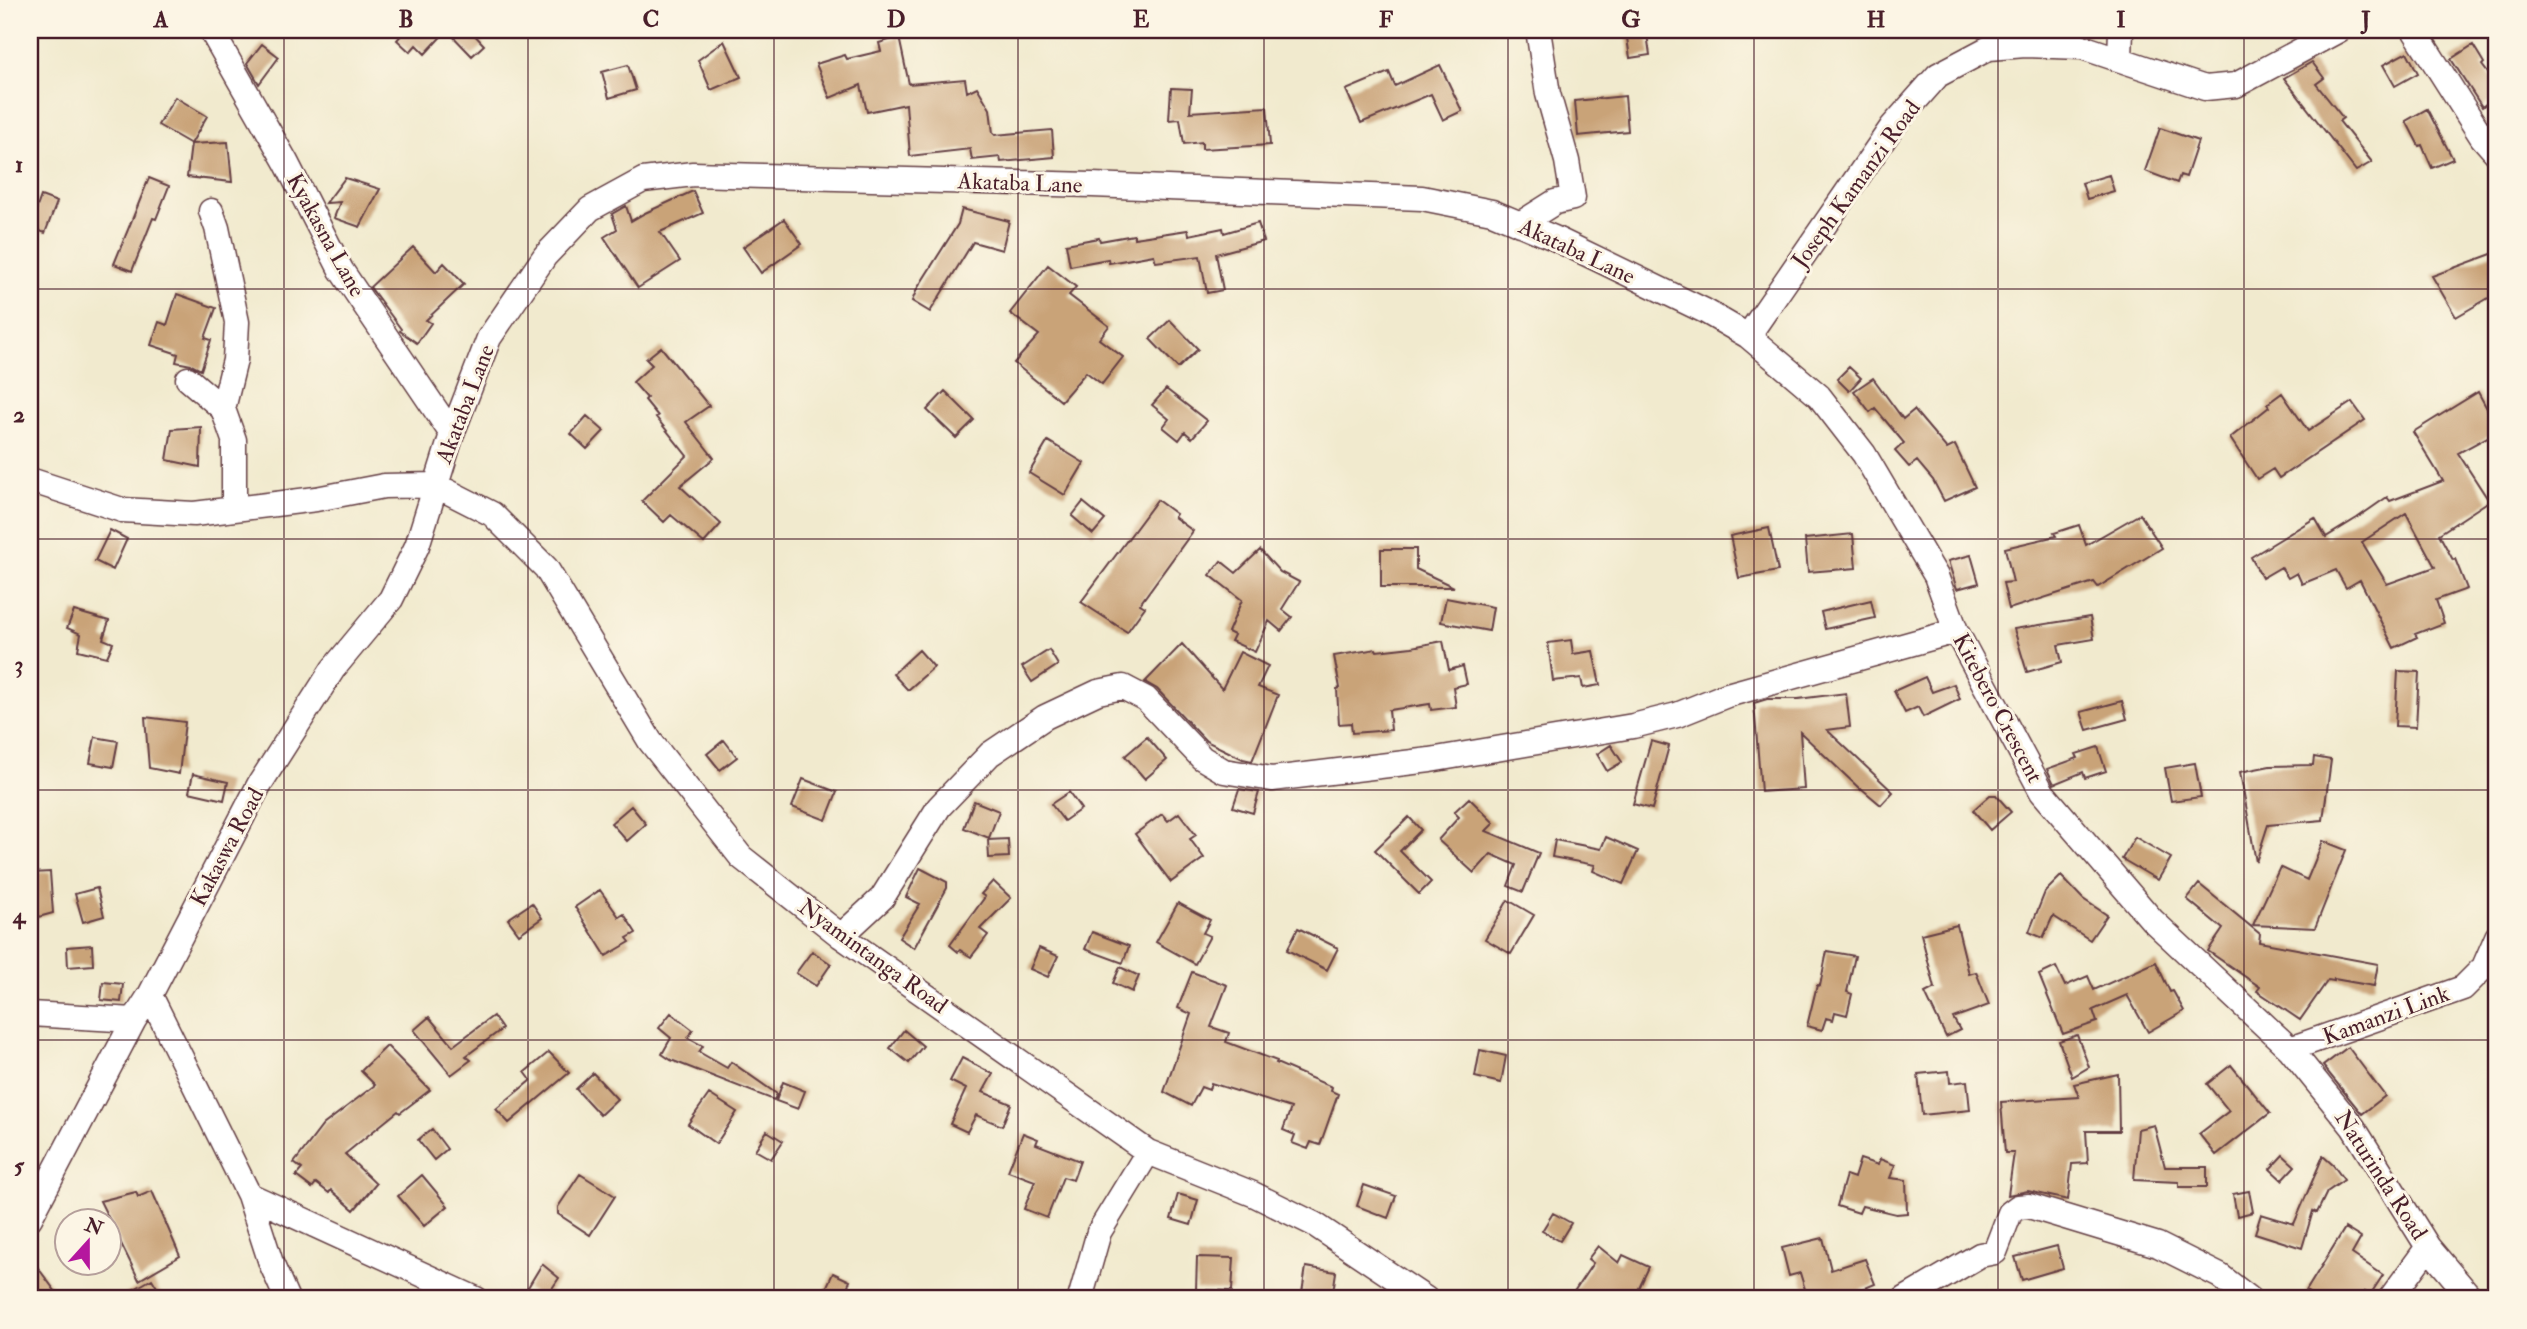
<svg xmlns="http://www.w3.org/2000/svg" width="2527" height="1329" viewBox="0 0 2527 1329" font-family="'IM FELL Double Pica',serif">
<rect width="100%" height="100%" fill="#fcf5e5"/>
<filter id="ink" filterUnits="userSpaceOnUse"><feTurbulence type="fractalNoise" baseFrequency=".0143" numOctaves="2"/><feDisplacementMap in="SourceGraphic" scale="14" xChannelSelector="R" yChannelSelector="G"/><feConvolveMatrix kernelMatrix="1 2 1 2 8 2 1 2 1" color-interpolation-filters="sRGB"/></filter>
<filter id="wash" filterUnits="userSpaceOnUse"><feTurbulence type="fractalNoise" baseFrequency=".00686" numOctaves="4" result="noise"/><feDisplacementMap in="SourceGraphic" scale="28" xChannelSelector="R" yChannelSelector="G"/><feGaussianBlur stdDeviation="1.57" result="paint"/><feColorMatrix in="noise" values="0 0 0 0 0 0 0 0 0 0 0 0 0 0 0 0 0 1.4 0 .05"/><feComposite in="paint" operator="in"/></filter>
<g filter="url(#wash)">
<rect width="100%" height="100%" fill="#f1eace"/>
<g id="blocks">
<!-- building -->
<path fill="#c9a378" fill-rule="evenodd" d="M399,30H470L484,45L472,56L447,30L425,54L416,45L410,52L397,40L403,33Z
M1647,34L1650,55L1630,58L1627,38Z
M899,37L909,84L965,79L967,92L977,87L990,109L993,133L995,135L1052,130L1054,157L1001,162L1000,157L972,160L970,149L910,156L906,104L867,112L861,85L830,98L816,64L845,55L847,59L881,51L879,43Z
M724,41L741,77L711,90L698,60Z
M262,44L279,57L259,84L247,63Z
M2473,45L2484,63L2482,65L2497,85V95L2482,107L2451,59Z
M2407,52L2418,73L2395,86L2383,65Z
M2312,62L2324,78L2316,84L2343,118L2339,121L2372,162L2356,171L2284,78Z
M628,65L636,90L609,98L602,72Z
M1440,65L1462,111L1443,120L1431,94L1361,123L1346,90L1389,72L1395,86Z
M1171,88L1192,89L1190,112L1267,107L1270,145L1202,149V142L1184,144L1180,119L1169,120Z
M1625,96L1628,131L1578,136L1575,101Z
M175,97L207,116L191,144L158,125Z
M2427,109L2453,159L2432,168L2422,145L2419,146L2406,121Z
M2160,128L2198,141L2186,177L2180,175L2177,183L2145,171Z
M228,142L232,182L187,177L191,144Z
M2109,175L2114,191L2087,199L2082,183Z
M149,178L169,186L156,219L153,218L132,271L114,264Z
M345,178L380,189L360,227L334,218L340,202L326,203Z
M693,191L703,213L660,232L680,261L638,288L604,237L617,229L612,214L626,206L631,221L645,213Z
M41,196L57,202L45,233L30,227Z
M962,209L1009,221L1002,250L973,242L930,312L912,301L917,289L958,224Z
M784,219L802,244L761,273L743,247Z
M1258,223L1264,241L1216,254L1223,290L1207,293L1200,256L1156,262L1154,255L1109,263L1108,259L1070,266L1066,244L1099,238L1100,241L1134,235V238L1188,230L1189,235L1223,228L1224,233Z
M413,247L436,272L444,263L464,284L426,320L431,323L417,343L400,331L401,329L370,287Z
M2497,252V293L2456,317L2432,276Z
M1048,265L1076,287L1069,295L1109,326L1099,339L1123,357L1102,384L1086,372L1061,401L1014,363L1039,335L1010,313Z
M177,294L216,308L205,338L211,340L201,370L191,365L176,362L178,354L151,345L159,322L167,325Z
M1170,320L1198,349L1178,368L1150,339Z
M661,347L709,406L686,422L714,458L680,486L721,524L704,543L671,515L664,522L642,501L687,456L656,417L658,416L645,400L647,398L633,382L652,365L646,359Z
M1849,367L1861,378L1849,391L1837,379Z
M1873,378L1903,419L1914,410L1947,449L1955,445L1975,487L1944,501L1933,480L1917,461L1909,467L1895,451L1904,443L1875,408L1870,412L1854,391Z
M1166,389L1207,421L1192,438L1185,432L1179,440L1163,427L1169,419L1152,405Z
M945,391L974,420L956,438L927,410Z
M2478,392L2497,427V432L2458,453L2489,501L2439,534L2453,560L2455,559L2467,589L2436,600L2444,623L2415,634L2417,637L2394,648L2360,580L2346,588L2336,570L2302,584L2297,573L2288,578L2281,567L2262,578L2251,557L2315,518L2326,537L2357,518L2387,497L2390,501L2443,481L2413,432ZM2406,513L2435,567L2387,584L2362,542Z
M2282,393L2308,431L2352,402L2365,420L2279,478L2273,469L2257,479L2230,438L2269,407L2267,404Z
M587,416L604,431L587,449L571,434Z
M201,427L200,467L167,460L172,429Z
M1048,441L1084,463L1065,495L1029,473Z
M1157,500L1176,514L1174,517L1193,531L1140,604L1145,607L1127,632L1081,602Z
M1083,502L1105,520L1093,534L1072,516Z
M2140,514L2162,548L2098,587L2094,582L2009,609L2003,583L2013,582L2005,548L2056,536L2054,533L2079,525L2086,545Z
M1769,528L1778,571L1739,578L1730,536Z
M110,530L127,539L113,570L95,561Z
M1853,534L1856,568L1808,572L1805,539Z
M1381,549H1416V569L1454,587H1381Z
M1260,550L1280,572L1299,582L1282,609L1292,617L1281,631L1269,621L1255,652L1231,641L1234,635L1228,632L1242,600L1210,575L1221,561L1236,573Z
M1971,555L1979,583L1957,589L1948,561Z
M1446,598L1493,607L1489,631L1441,622Z
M1871,600L1875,618L1825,629L1821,612Z
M74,611L109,621L103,639L113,643L107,657L78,650L81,634L67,628Z
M2090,617L2094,639L2058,645L2062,662L2027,672L2014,629Z
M1571,640L1573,654L1593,651L1600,685L1583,688L1581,678L1553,681L1548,643Z
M1443,641L1449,670L1463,666L1467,684L1453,687L1456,707L1431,710L1430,704L1389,710L1391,730L1352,733L1351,723L1339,724L1337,689L1340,688L1334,656L1376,649L1377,651L1412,647Z
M1182,644L1222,689L1240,652L1268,666L1258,687L1278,695L1252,761L1243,759L1206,741L1157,689L1145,682Z
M919,650L934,667L908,690L893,674Z
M1049,650L1058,665L1032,682L1022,667Z
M2398,671L2419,672L2416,727L2395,726Z
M1925,677L1932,692L1954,684L1960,699L1923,717L1918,707L1905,713L1894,691Z
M1846,693L1850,727L1827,730L1893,792L1881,805L1862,789L1861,790L1800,732L1804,789L1761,792L1754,703L1767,699H1798Z
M2122,701L2127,719L2087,730L2081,712Z
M145,717L185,722L179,774L149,768Z
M95,737L118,741L113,767L90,763Z
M1147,737L1167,760L1145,779L1125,756Z
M724,740L737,757L720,770L707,754Z
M1651,741L1669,746L1652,809L1633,804Z
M1611,745L1622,762L1607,771L1597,754Z
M2098,747L2106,771L2085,778L2083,772L2054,784L2047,769L2078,758L2076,754Z
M2314,757L2331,760L2323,820L2268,825L2256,862L2240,772L2270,766L2313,765Z
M2195,763L2201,797L2171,801L2165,768Z
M193,774L228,782L224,800L189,792Z
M803,779L837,792L826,820L792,807Z
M1239,789L1259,792L1253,813L1233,807Z
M1069,792L1081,809L1064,821L1051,804Z
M1990,795H1996L2011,812L1990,830L1973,810Z
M1469,798L1494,823L1486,831L1539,853L1523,892L1508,886L1516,865L1491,854L1474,873L1438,840L1459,817L1454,812Z
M974,801L999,811L989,838L964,828Z
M631,806L646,824L627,841L611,823Z
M1179,813L1196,835L1190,839L1204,858L1171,882L1135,834L1162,814L1168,821Z
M1409,817L1421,830L1400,851L1431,882L1419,894L1375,850Z
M1606,837L1638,851L1623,884L1593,871L1595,865L1552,857L1555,840L1601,849Z
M2135,837L2171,858L2158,880L2122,859Z
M1008,839L1009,857L989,858L988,840Z
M2323,841L2346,850L2315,928L2253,925L2280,867L2307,880Z
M920,868L947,882V888L914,948L899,938L920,904L906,897Z
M50,872L53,913L35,918L32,873Z
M2061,876L2083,899L2107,915L2090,940L2053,916L2043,938L2029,932L2045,892Z
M993,881L1011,898L980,929L988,935L971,957L960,950L958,952L950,945L985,897L981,894Z
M2199,884L2260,934L2259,942L2378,964L2374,986L2334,979V981L2328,980L2300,1020L2257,991L2260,987L2208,951L2223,929L2187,899Z
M97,888L104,916L83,922L75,894Z
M600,890L619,917L624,914L636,933L627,938L630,942L606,956L575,907Z
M1508,900L1534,915L1511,954L1485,939Z
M532,903L542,918L519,934L508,919Z
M1178,903L1210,920L1203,933L1210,936L1195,964L1156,942Z
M1957,925L1969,974L1976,972L1989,1005L1953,1018L1960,1030L1946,1037L1925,993L1935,988L1921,934Z
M1298,928L1338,948L1327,970L1287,950Z
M1092,932L1129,946L1123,963L1085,949Z
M92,945L93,965L68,967L67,947Z
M1039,948L1058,956L1048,977L1030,969Z
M812,951L831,964L816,986L796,973Z
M1827,951L1855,956L1847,992L1852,994L1847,1015L1835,1012L1833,1020L1826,1018L1822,1030L1807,1026L1817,985L1820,986Z
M2156,962L2170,992L2173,991L2184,1011L2148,1032L2127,995L2093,1010L2097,1022L2063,1034L2039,975L2056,967L2065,986L2088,976L2094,990Z
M1120,967L1139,976L1132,992L1113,983Z
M1192,972L1227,985L1211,1027L1229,1033L1226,1042L1277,1061L1276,1063L1332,1087L1331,1091L1338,1094L1320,1145L1311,1142L1308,1149L1292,1143L1295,1135L1283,1130L1291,1108L1211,1083L1209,1090L1201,1087L1191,1106L1164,1092L1191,1014L1178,1008Z
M103,982L123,984L121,1002L101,1000Z
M671,1013L693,1030L688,1038L703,1046L699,1052L727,1068L731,1062L777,1094L774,1100L671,1060L662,1054L671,1038L659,1028Z
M493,1016L502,1029L466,1056L471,1060L451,1075L414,1030L429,1017L453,1046Z
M904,1030L923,1046L909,1063L890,1048Z
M2077,1035L2089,1067L2072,1077L2059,1041Z
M387,1046L430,1090L400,1113L398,1111L345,1154L376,1184L354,1210L331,1190L329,1193L316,1183L312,1188L296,1176L302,1169L294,1163L323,1125L375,1085L361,1071Z
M2348,1047L2385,1096L2362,1114L2323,1066Z
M1480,1050L1506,1056L1501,1083L1475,1077Z
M549,1052L569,1073L509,1123L496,1109L531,1080L525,1072Z
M962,1058L993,1074L983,1092L1011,1104L1002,1126L976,1115L967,1132L950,1124L966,1089L950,1081Z
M2231,1065L2270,1113L2216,1155L2199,1134L2229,1111L2207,1084Z
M1949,1071L1950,1083L1967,1081L1970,1110L1922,1115L1918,1074Z
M593,1073L617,1099L600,1115L576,1089Z
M2118,1074L2119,1131H2086L2088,1163L2072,1164L2068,1200L2028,1191L2008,1195L2014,1153H2005L2001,1102L2079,1097L2074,1084Z
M783,1082L805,1091L798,1109L776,1101Z
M709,1094L737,1112L716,1144L688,1124Z
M2154,1125L2165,1167H2207V1187H2179V1182L2134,1180L2138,1129Z
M432,1129L447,1149L434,1160L418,1140Z
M767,1131L783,1141L771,1159L755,1150Z
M1023,1133L1038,1139L1036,1144L1080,1161L1073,1180L1063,1177L1047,1218L1024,1209L1035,1181L1008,1171Z
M2283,1155L2295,1166L2282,1180L2270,1169Z
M2323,1156L2333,1165L2344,1180L2327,1192L2317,1213L2313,1211L2302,1248L2255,1233L2261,1214L2294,1224Z
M1860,1159L1878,1165L1880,1159L1895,1165L1890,1178L1906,1180L1907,1213L1896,1214L1862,1206L1859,1213L1837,1206L1846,1175L1854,1178Z
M580,1174L615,1196L590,1235L558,1214V1207Z
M422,1175L448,1206L424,1226L398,1196Z
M1364,1185L1396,1196L1388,1218L1357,1206Z
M152,1191L180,1256L139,1280L100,1201L136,1192L138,1197Z
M2249,1191L2253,1212L2237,1216L2233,1194Z
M1178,1194L1198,1200L1191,1225L1171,1219Z
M1553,1213L1571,1223L1560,1241L1542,1231Z
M2345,1228L2361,1238L2352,1254L2383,1275L2370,1295L2365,1292L2361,1299H2318L2306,1291Z
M1823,1238L1831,1270L1865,1259L1875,1284L1851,1294L1849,1290L1808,1299L1800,1273L1789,1276L1782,1248Z
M1598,1246L1619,1263L1623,1255L1649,1267L1634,1299H1569L1593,1263L1588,1259Z
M2057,1246L2063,1268L2022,1280L2015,1257Z
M30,1257L61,1299H30Z
M1197,1257L1234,1258L1232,1291L1196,1290Z
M542,1264L559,1278L545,1299L527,1289Z
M1306,1267L1336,1272L1332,1299H1301Z
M833,1273L850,1281L842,1299H821Z
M152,1279L164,1299H117Z"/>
</g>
</g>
<g filter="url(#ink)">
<use href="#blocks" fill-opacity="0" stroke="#633d43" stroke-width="2"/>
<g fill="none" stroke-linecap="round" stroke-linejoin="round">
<!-- minor casing -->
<g stroke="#633d43" stroke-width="27">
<path id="minor" d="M211,30L286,162L341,270L452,434
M2414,30L2482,137L2497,154
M2120,58L2121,30
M211,211L217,228L237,322L235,360L223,409
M1520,224L1555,202L1573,198L1567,161L1548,94L1538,30
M1748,336L1892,127L1938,75L1989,48L2025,45L2082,47L2205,88L2236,85L2339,30
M188,379L223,409L234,440V509
M30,480L122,510L194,514L316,499L384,486L435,485L492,514L546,568L650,741L741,857L841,936L1148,1152L1253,1194L1314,1224L1426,1299
M841,936L882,898L939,807L990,754L1045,717L1098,692L1123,687L1146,699L1202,758L1224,771L1272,779L1430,760L1633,726L1677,715L1727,695L1956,631
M150,995L249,1195L271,1263L287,1299
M30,1014L134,1020
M2290,1049L2463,988L2484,967L2497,937
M249,1195L476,1299
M30,1218L134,1020L150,995L259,785L333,669L391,599L417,546L452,434L489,338L545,256L590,209L643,180L693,174L1092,185L1422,198L1492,212L1554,238L1705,311L1748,336L1819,396L1864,454L1936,576L1956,631L2042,792L2152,920L2290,1049L2353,1127L2428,1247L2472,1299
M1080,1299L1099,1232L1148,1152
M1905,1299L1980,1255L1995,1252L2010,1213L2018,1207L2029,1206L2158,1245L2220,1276L2250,1299
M2390,1299L2428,1247"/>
</g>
<!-- minor -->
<use href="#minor" stroke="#fff" stroke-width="24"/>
</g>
</g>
<!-- grid -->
<path fill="none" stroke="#4a1f2b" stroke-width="2" stroke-opacity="0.55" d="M284,30V1299M528,30V1299M774,30V1299M1018,30V1299M1264,30V1299M1508,30V1299M1754,30V1299M1998,30V1299M2244,30V1299M30,289H2497M30,539H2497M30,790H2497M30,1040H2497"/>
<g text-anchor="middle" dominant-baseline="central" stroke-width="6" stroke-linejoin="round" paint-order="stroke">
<!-- street labels -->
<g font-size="23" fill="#4a1f2b" stroke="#fcf5e5">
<text transform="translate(1020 183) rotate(2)">Akataba Lane</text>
<text transform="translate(1856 184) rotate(-54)">Joseph Kamanzi Road</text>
<text transform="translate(326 235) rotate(61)">Kyakasna Lane</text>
<text transform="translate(1577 251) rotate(25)">Akataba Lane</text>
<text transform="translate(465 404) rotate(-69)">Akataba Lane</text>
<text transform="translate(1998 708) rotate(62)">Kitebero Crescent</text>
<text transform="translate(227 847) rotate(-62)">Kakaswa Road</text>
<text transform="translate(873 956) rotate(36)">Nyamintanga Road</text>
<text transform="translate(2386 1015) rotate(-20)">Kamanzi Link</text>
<text transform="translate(2381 1175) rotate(57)">Naturinda Road</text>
</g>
</g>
<!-- margin -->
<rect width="2527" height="1329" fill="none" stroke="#fcf5e5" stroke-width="77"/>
<!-- north arrow -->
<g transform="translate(88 1242) rotate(21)"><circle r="33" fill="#fcf5e5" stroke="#b59f9b" stroke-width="2"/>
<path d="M0-5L12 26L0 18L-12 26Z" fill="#b5179e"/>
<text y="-10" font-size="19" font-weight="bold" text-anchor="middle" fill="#4a1f2b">N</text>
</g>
<rect x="38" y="38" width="2450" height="1252" fill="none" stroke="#4a1f2b" stroke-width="2.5"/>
<g font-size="23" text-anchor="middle" font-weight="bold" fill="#4a1f2b">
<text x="161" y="27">A</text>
<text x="406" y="27">B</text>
<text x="651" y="27">C</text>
<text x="896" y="27">D</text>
<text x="1141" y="27">E</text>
<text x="1386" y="27">F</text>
<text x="1631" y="27">G</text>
<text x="1876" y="27">H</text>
<text x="2121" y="27">I</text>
<text x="2366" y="27">J</text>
<text x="19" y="172">1</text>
<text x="19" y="422">2</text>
<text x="19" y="672">3</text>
<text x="19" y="923">4</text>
<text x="19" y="1173">5</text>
</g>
</svg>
